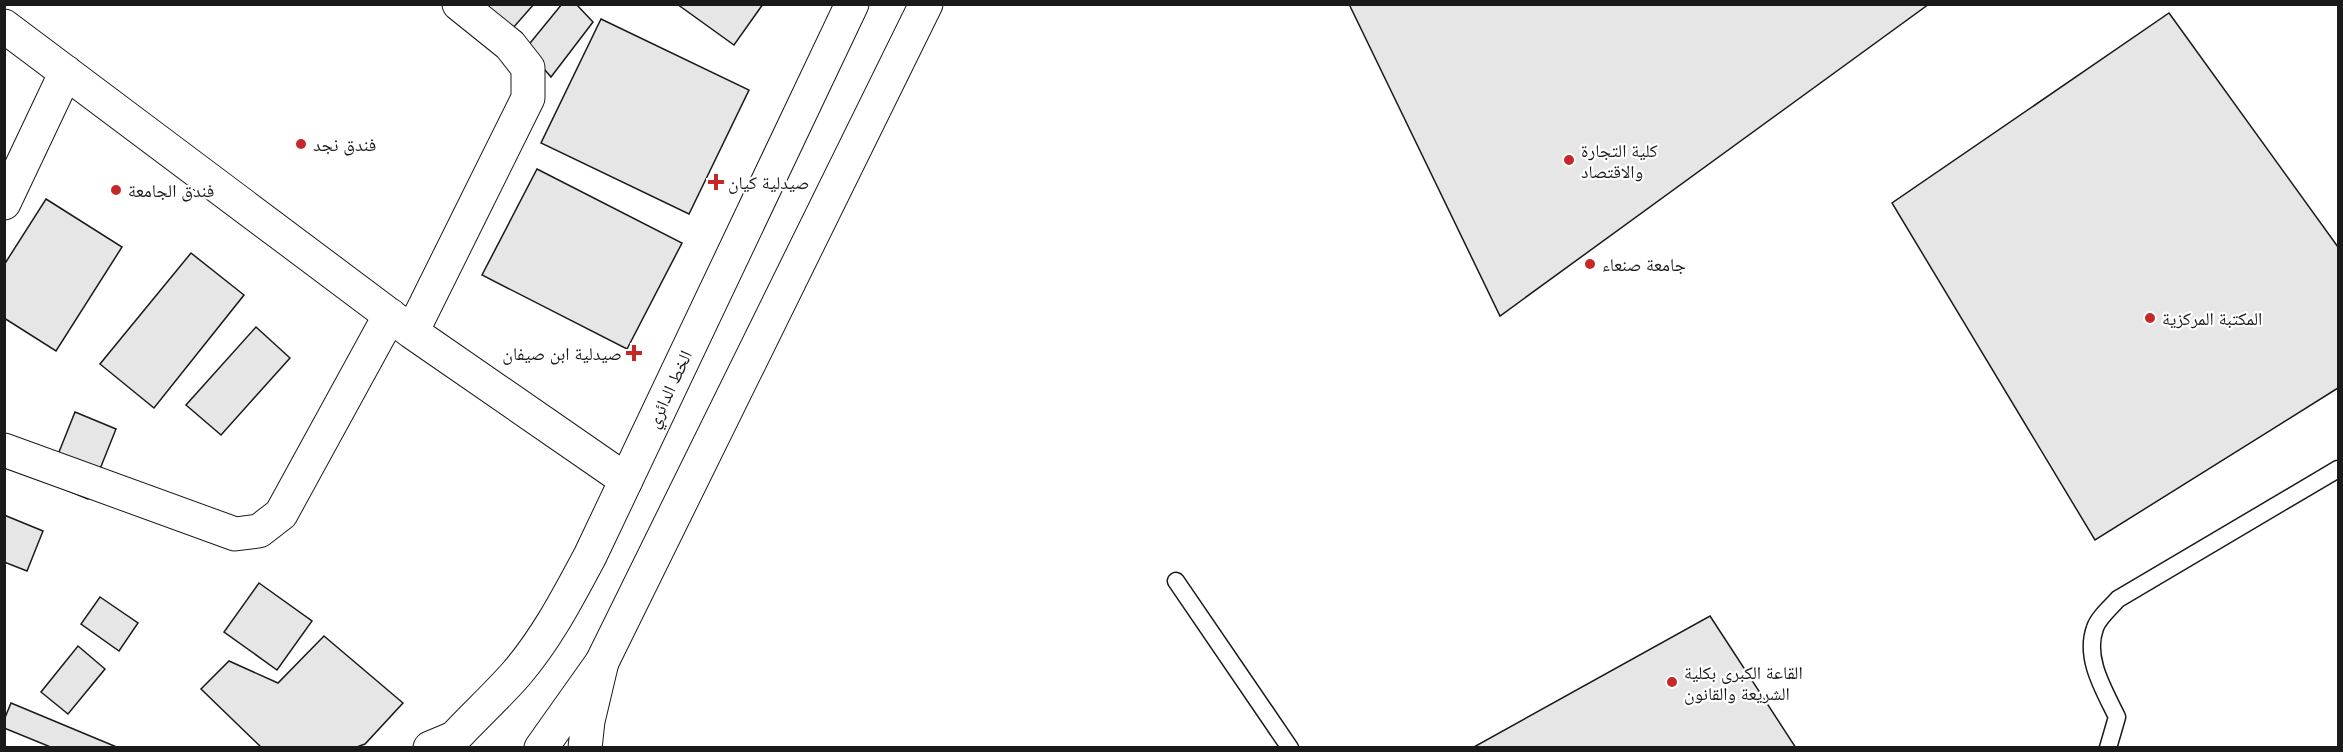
<svg xmlns="http://www.w3.org/2000/svg" width="2343" height="752" viewBox="0 0 2343 752" font-family="Poppins,'Noto Naskh Arabic',sans-serif">
<rect width="100%" height="100%" fill="#fff"/>
<!-- building -->
<path fill="#e6e6e6" stroke="#1a1a1a" stroke-width="1.5" d="M472,4H534L498,45Z
M562,4H576L593,22L551,77L526,48Z
M677,4H763L734,45Z
M1349,4H1929L1500,316Z
M2169,13L2338,247V388L2095,540L1892,203Z
M601,19L749,90L689,214L541,143Z
M537,169L682,243L627,349L482,275Z
M46,199L122,247L56,351L4,318V265Z
M191,253L244,295L154,408L100,364Z
M256,327L290,358L221,435L186,405Z
M75,412L116,429L88,499L47,482Z
M4,515L43,531L27,571L4,562Z
M259,583L312,621L277,670L224,632Z
M100,597L138,623L119,651L81,624Z
M1710,616L1796,748H1472Z
M324,636L403,703L365,744L354,748H262L201,689L229,661L278,683Z
M78,646L105,669L68,714L41,692Z
M11,703L119,748H53L4,728V720Z"/>
<g fill="none" stroke-linecap="round" stroke-linejoin="round">
<!-- service casing -->
<g stroke="#1a1a1a" stroke-width="19">
<path id="service" d="M1176,581L1290,748
M2108,748L2117,717C2104,690 2084,658 2095,628C2098,618 2111,607 2118,599L2338,469"/>
</g>
<!-- minor casing -->
<g stroke="#1a1a1a" stroke-width="35">
<path id="minor" d="M4,26L412,332L626,480
M4,203L66,72
M412,332L528,98V68L510,45L459,4
M4,450L235,534L259,531L281,514L390,315"/>
</g>
<!-- secondary casing -->
<g stroke="#1a1a1a" stroke-width="35">
<path id="secondary" d="M445,748C468,722 494,699 516,674C547,638 568,597 590,556L852,4
M541,748L602,662L926,4"/>
</g>
<!-- primary casing -->
<g stroke="#1a1a1a" stroke-width="35">
<path id="primary" d="M430,748L454,738
M585,748L588,721L602,662"/>
</g>
<!-- service -->
<use href="#service" stroke="#fff" stroke-width="16"/>
<!-- minor -->
<use href="#minor" stroke="#fff" stroke-width="33"/>
<!-- secondary -->
<use href="#secondary" stroke="#fff" stroke-width="33"/>
<!-- primary -->
<use href="#primary" stroke="#fff" stroke-width="33"/>
</g>
<!-- markers -->
<g fill="#c62828" stroke="#fff" stroke-width="2">
<circle cx="301" cy="144" r="6"/>
<circle cx="1569" cy="160" r="6"/>
<path d="M713 173h6v6h6v6h-6v6h-6v-6h-6v-6h6z"/>
<circle cx="116" cy="190" r="6"/>
<circle cx="1590" cy="264" r="6"/>
<circle cx="2150" cy="318" r="6"/>
<path d="M631 344h6v6h6v6h-6v6h-6v-6h-6v-6h6z"/>
<circle cx="1672" cy="682" r="6"/>
</g>
<g text-anchor="middle" dominant-baseline="central" stroke-width="4.5" stroke-linejoin="round" paint-order="stroke">
<!-- poi labels -->
<g font-size="18" fill="#1a1a1a" stroke="#fff" text-anchor="start">
<text x="313" y="144">فندق نجد</text>
<text x="1581" y="150">كلية التجارة<tspan x="1581" dy="21">والاقتصاد</tspan></text>
<text x="728" y="182">صيدلية كيان</text>
<text x="128" y="190">فندق الجامعة</text>
<text x="1602" y="264">جامعة صنعاء</text>
<text x="2162" y="318">المكتبة المركزية</text>
<text x="622" y="353" text-anchor="end">صيدلية ابن صيفان</text>
<text x="1684" y="672">القاعة الكبرى بكلية<tspan x="1684" dy="21">الشريعة والقانون</tspan></text>
</g>
<!-- street labels -->
<g font-size="18" fill="#1a1a1a" stroke="#fff">
<text transform="translate(669 389) rotate(-65)">الخط الدائري</text>
</g>
</g>
<!-- border -->
<rect width="2343" height="752" fill="none" stroke="#1a1a1a" stroke-width="12"/>
</svg>
